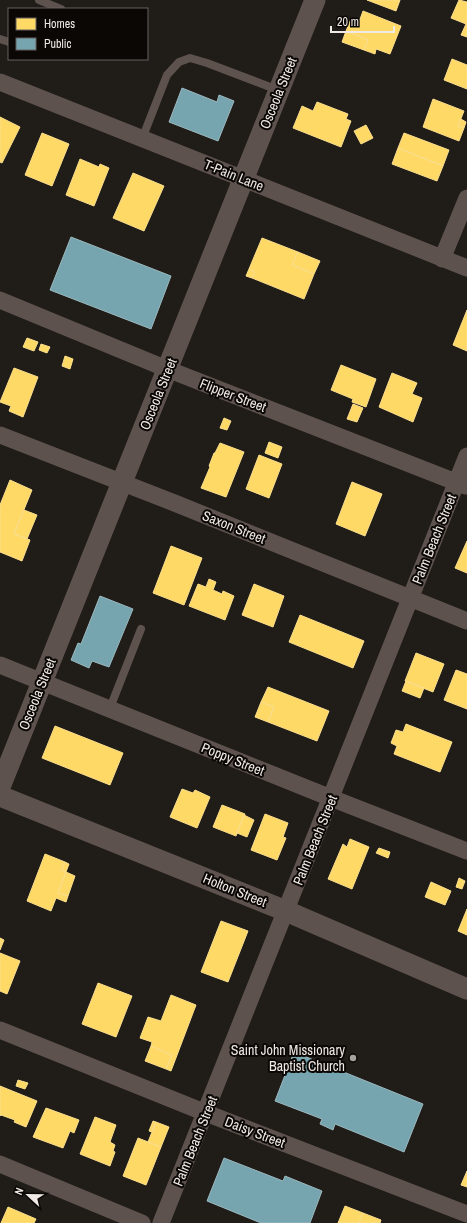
<svg xmlns="http://www.w3.org/2000/svg" width="467" height="1223" viewBox="0 0 467 1223" font-family="'Archivo Narrow',sans-serif">
<rect width="100%" height="100%" fill="#201c18"/>
<!-- homes -->
<path fill="#ffd966" stroke="#fade8c" d="M367,0H400L396,11Z
M459,0L467,2V37L461,35L466,24L451,18Z
M363,11L401,26L390,54L376,49L375,54L364,50L368,40L346,31L351,19L359,22Z
M346,31L368,40L364,50L342,42Z
M452,59L467,65V89L444,80Z
M433,99L464,111L458,126L464,128L459,141L423,127Z
M317,102L348,114L346,119L351,121L341,147L293,128L302,106L313,111Z
M0,117L20,127L2,163L0,162Z
M461,119L466,122L464,128L458,126Z
M366,125L373,138L361,144L354,131Z
M42,133L69,144L52,186L25,175Z
M404,133L449,150L443,166L398,148Z
M398,148L443,166L437,181L392,164Z
M80,159L99,167L100,164L109,168L94,206L66,195Z
M133,173L164,186L144,231L113,218Z
M262,238L298,252L292,265L314,274L304,299L252,278L255,272L249,269Z
M298,252L320,261L314,274L292,265Z
M249,269L255,272L252,278L246,276Z
M467,310V351L453,345Z
M27,338L38,342L34,351L23,347Z
M41,344L50,347L47,353L39,350Z
M65,356L73,359L70,369L62,366Z
M341,365L376,379L366,407L352,402L353,399L331,390Z
M14,368L38,377L23,417L9,411L11,406L0,402Z
M392,373L417,383L412,394L422,398L413,422L379,407Z
M353,404L363,408L357,422L347,419Z
M224,418L231,421L227,430L220,428Z
M269,442L282,447L278,458L265,453Z
M220,443L244,452L226,497L201,488L210,467L209,466L214,453H215Z
M259,455L282,464L269,498L246,489Z
M10,480L32,490L14,534L30,540L22,561L0,552V505Z
M352,482L382,494L365,536L336,524Z
M24,510L37,515L27,539L14,534Z
M467,541V573L455,568Z
M171,546L202,558L184,605L153,593Z
M209,579L216,582L213,590L222,594L223,591L234,596L225,620L189,606L198,584L206,587Z
M254,584L284,596L273,627L242,615Z
M300,615L364,641L353,668L289,642Z
M416,653L444,664L433,692L405,681Z
M456,670L467,674V709L444,700Z
M406,681L424,688L420,698L402,691Z
M268,687L329,711L317,741L268,722L274,707L261,702Z
M261,702L274,707L268,722L255,717Z
M406,724L452,742L440,772L394,754L397,746L391,743L396,730L403,732Z
M55,726L123,753L110,785L42,758Z
M182,789L193,793L195,790L210,797L197,828L170,817Z
M222,805L245,814L236,836L213,827Z
M265,814L288,823L283,837L286,838L277,860L251,850Z
M244,815L254,820L247,837L237,833Z
M350,839L369,847L352,889L328,879L343,844L347,847Z
M379,848L390,852L388,858L376,853Z
M45,854L65,862L61,870L66,872L58,893L68,896L66,902L56,898L51,911L27,901Z
M65,862L69,864L66,872L61,870Z
M66,872L75,876L68,896L58,893Z
M459,878L465,881L462,889L456,887Z
M431,882L451,891L445,905L425,897Z
M467,909V935L458,931Z
M221,921L248,931L228,982L201,972Z
M0,938L4,940L0,950Z
M0,953L20,961L7,994L0,991Z
M98,983L132,996L116,1037L82,1024Z
M171,995L196,1005L171,1071L166,1069L172,1055L151,1046L152,1042L140,1038L148,1017L161,1021Z
M151,1046L172,1055L166,1069L145,1061Z
M18,1080L28,1083L25,1089L16,1086Z
M0,1086L37,1101L26,1127L14,1122L15,1120L1,1115L0,1116Z
M46,1108L79,1120L74,1133L70,1131L63,1148L33,1137Z
M95,1117L116,1125L110,1142L115,1145L113,1151L115,1152L110,1166L80,1154Z
M153,1121L156,1122L152,1132L149,1131Z
M156,1122L169,1127L161,1147L148,1142Z
M138,1138L161,1147L146,1185L123,1176Z
M467,1171V1187L461,1185Z
M345,1206L363,1213L359,1223H338Z
M8,1207L36,1219L34,1223H1Z
M363,1213L381,1220L380,1223H359Z"/>
<!-- public -->
<path fill="#76a5af" stroke="#9bb9bf" d="M182,88L217,102L219,95L234,101L218,141L169,122Z
M71,237L171,276L151,329L50,290Z
M100,596L133,609L109,667L92,661L89,668L71,660L78,643L81,644Z
M294,1052L423,1104L404,1152L335,1124L333,1130L320,1124L322,1119L275,1101Z
M224,1158L283,1181L285,1176L322,1191L310,1223H261L207,1201Z"/>
<g fill="none" stroke-linecap="round" stroke-linejoin="round">
<!-- service -->
<path stroke="#5e524e" stroke-width="8" d="M39,0L61,9
M0,39L9,42
M142,139L167,75L179,62L190,58L207,63L278,90
M110,708L141,629"/>
<!-- minor -->
<path stroke="#5e524e" stroke-width="17" d="M0,82L467,268
M442,259L467,198
M0,300L167,369L466,486
M0,435L177,504L467,621
M0,665L331,798L467,851
M0,1030L206,1113L467,1214
M0,1164L142,1223
M161,1223L467,456"/>
<!-- tertiary -->
<path stroke="#5e524e" stroke-width="21" d="M0,787L315,0
M0,796L286,911L467,989"/>
</g>
<!-- markers -->
<circle fill="#a7a19d" stroke="#0a0705" stroke-width="1.5" cx="353" cy="1058" r="4"/>
<g text-anchor="middle" dominant-baseline="central" stroke-width="4" stroke-linejoin="round" paint-order="stroke">
<!-- street labels -->
<g font-size="14" fill="#f0e9e5" stroke="#0a0705">
<text transform="translate(278 93) rotate(-68)">Osceola Street</text>
<text transform="translate(234 175) rotate(22)">T-Pain Lane</text>
<text transform="translate(158 394) rotate(-68)">Osceola Street</text>
<text transform="translate(233 395) rotate(21)">Flipper Street</text>
<text transform="translate(234 527) rotate(22)">Saxon Street</text>
<text transform="translate(434 539) rotate(-68)">Palm Beach Street</text>
<text transform="translate(37 694) rotate(-68)">Osceola Street</text>
<text transform="translate(233 759) rotate(22)">Poppy Street</text>
<text transform="translate(315 840) rotate(-68)">Palm Beach Street</text>
<text transform="translate(235 890) rotate(22)">Holton Street</text>
<text transform="translate(255 1132) rotate(21)">Daisy Street</text>
<text transform="translate(195 1141) rotate(-68)">Palm Beach Street</text>
</g>
<!-- poi labels -->
<g font-size="14" fill="#f0e9e5" stroke="#0a0705" text-anchor="end">
<text x="345" y="1050">Saint John Missionary<tspan x="345" dy="16">Baptist Church</tspan></text>
</g>
</g>
<!-- legend -->
<rect x="8" y="8" width="140" height="52" fill="#0a0705" stroke="#66615f"/>
<rect x="16" y="18" width="20" height="12" fill="#ffd966" stroke="#66615f"/>
<text x="44" y="28" font-size="12" fill="#f0e9e5">Homes</text>
<rect x="16" y="38" width="20" height="12" fill="#76a5af" stroke="#66615f"/>
<text x="44" y="48" font-size="12" fill="#f0e9e5">Public</text>
<!-- north arrow -->
<g transform="translate(28 1195) rotate(292)" stroke="#0a0705" stroke-width="3" paint-order="stroke">
<path d="M0-3L7 15L0 10L-7 15Z" fill="#f0e9e5"/>
<text y="-6" font-size="11" font-weight="bold" text-anchor="middle" fill="#f0e9e5">N</text>
</g>
<!-- scale -->
<path d="M331 26v6h63v-6" fill="none" stroke="#f0e9e5" stroke-width="2"/>
<text x="337" y="26" font-size="12" fill="#f0e9e5" stroke="#0a0705" stroke-width="3" paint-order="stroke">20 m</text>
</svg>
